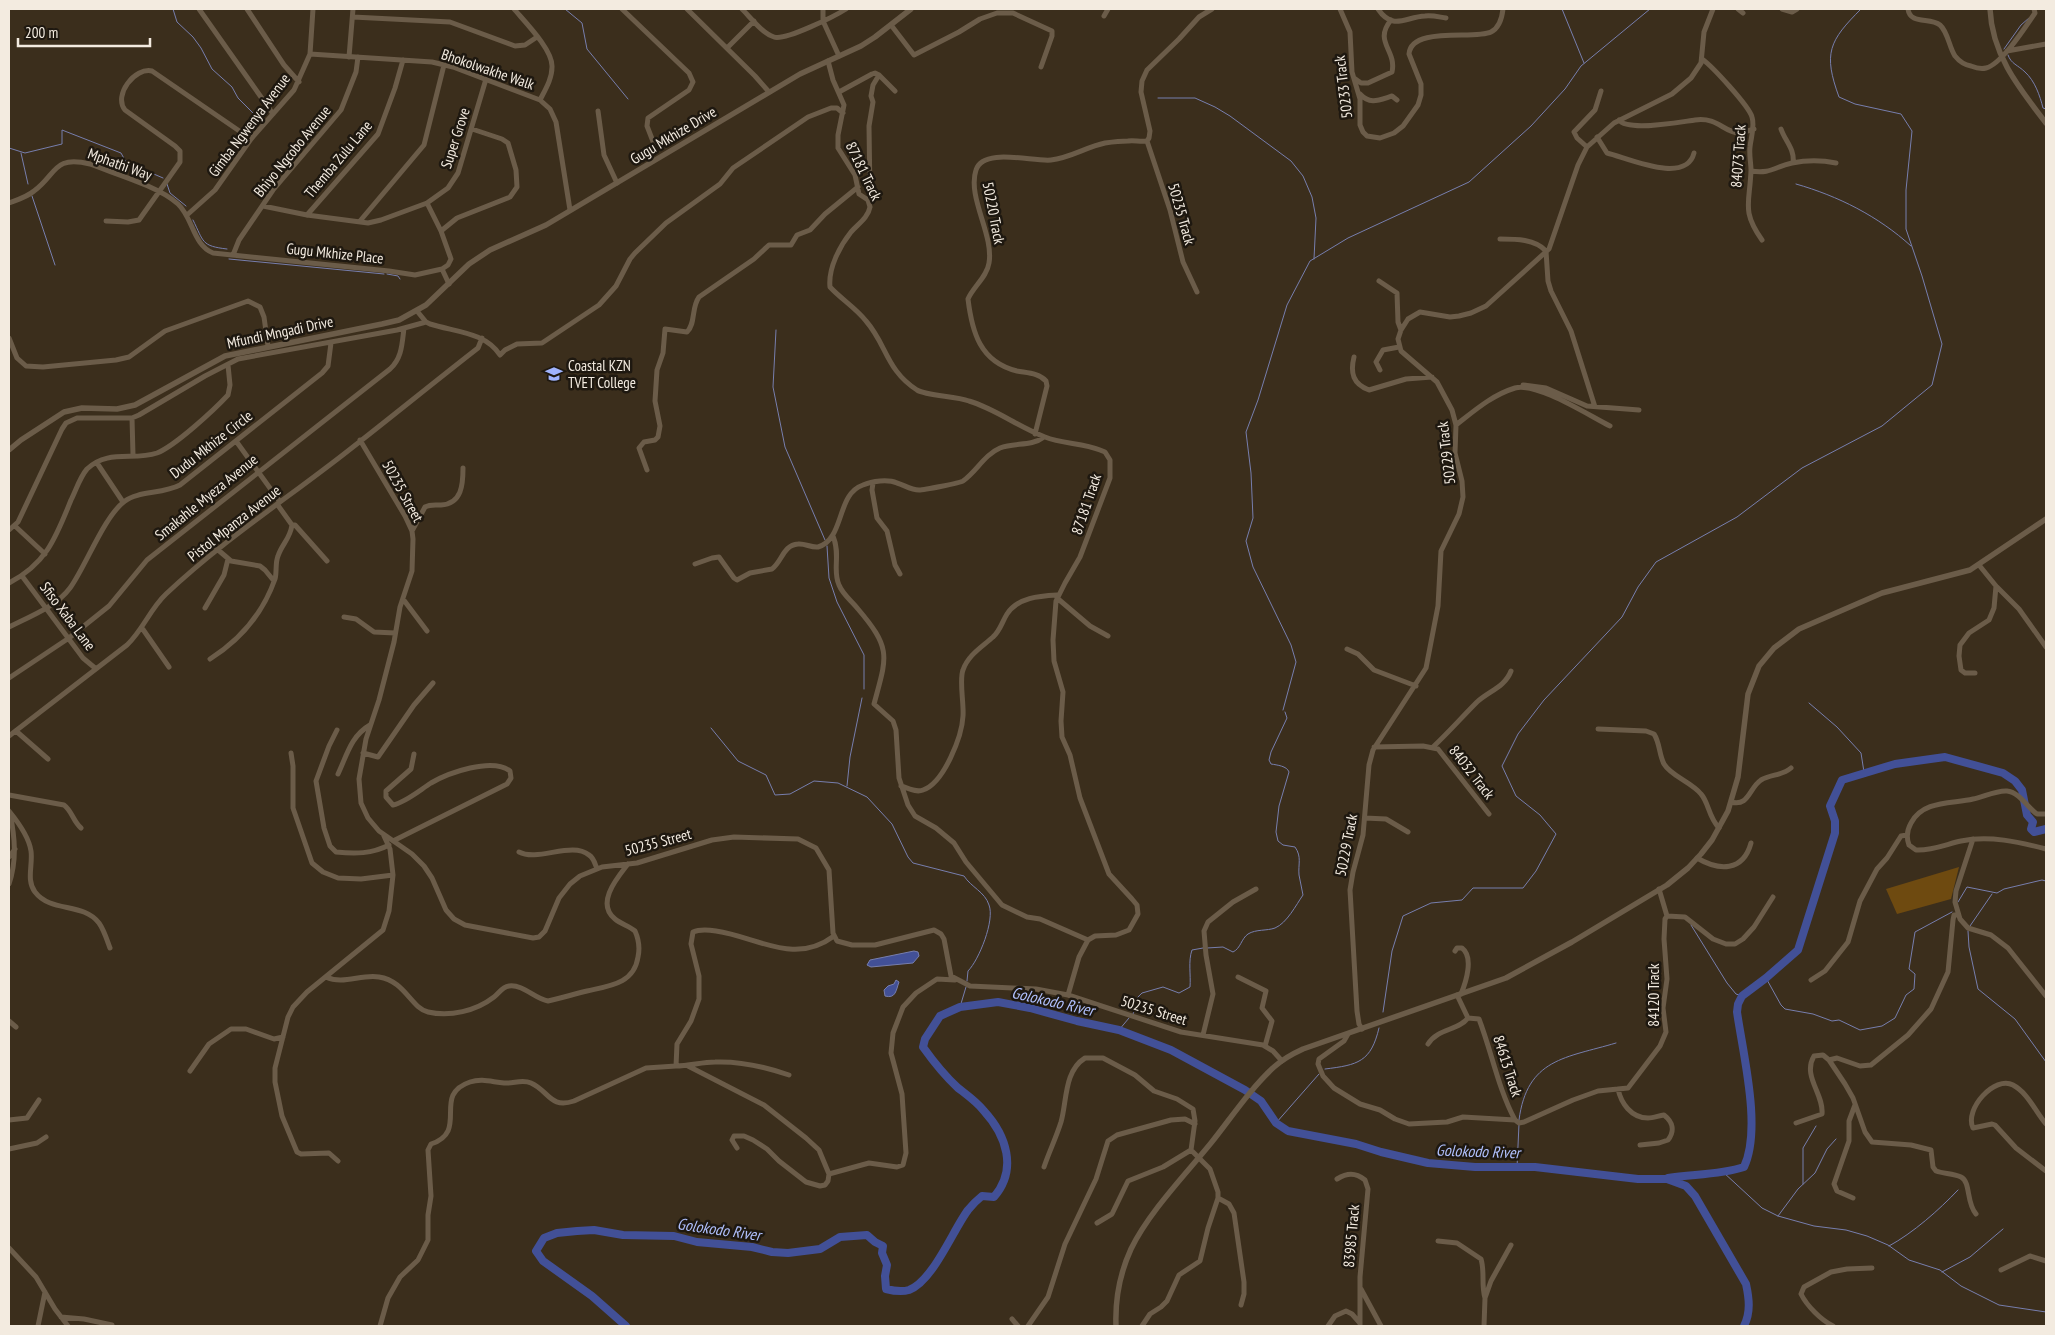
<svg xmlns="http://www.w3.org/2000/svg" width="2055" height="1335" viewBox="0 0 2055 1335" font-family="'PT Sans Narrow',sans-serif">
<rect width="100%" height="100%" fill="#3b2e1c"/>
<!-- green -->
<path fill="#6e4a10" d="M1959,867L1951,899L1897,914L1886,889Z"/>
<!-- water -->
<path fill="#425097" stroke="#777ead" d="M914,951L918,952L919,956L913,963L871,967L867,965L870,960Z
M896,980L899,982C896,990 896,999 885,996L884,990L888,986L894,984Z"/>
<g fill="none" stroke-linecap="round" stroke-linejoin="round">
<!-- stream -->
<path stroke="#777ead" stroke-width="1" d="M173,9L177,22L193,37L201,48L212,69L232,87L238,98L259,119
M565,9L582,23L587,49L628,99
M1562,9L1584,63
M2004,49L2021,25L2029,18
M2008,55C2011,64 2018,65 2025,72C2035,81 2040,96 2043,108L2046,109
M1158,98H1195L1215,107L1230,116L1291,161L1303,176L1312,197L1316,218L1314,259
M9,148L25,153L62,144V130L121,153L126,162L163,178
M21,153L28,184
M167,184L170,193L186,206
M1796,184C1838,196 1878,216 1911,246
M32,196L55,265
M193,220C204,242 201,246 227,249
M229,259L384,274
M387,274L398,276L400,279
M776,330L773,387L785,447L825,540
M827,546L829,578L837,602L864,655V689
M1809,703L1837,727L1861,753L1864,772
M1283,710L1296,662L1291,645L1253,567L1246,541L1253,518L1251,473L1246,432L1258,400L1287,305L1310,261L1348,238L1469,182L1531,126L1565,89L1581,66L1650,9
M711,728L738,761L766,775L775,795L790,794L814,781L838,783L867,797L892,824L908,857L913,863L964,876C971,887 985,892 989,905C995,920 979,960 968,971L967,981
M847,786L850,757L862,698
M1958,902L1967,887L1997,893L2004,889L2042,880L2046,881
M1691,925L1727,983L1736,994L1742,996
M1970,926L1992,894
M1968,931L1969,947L1978,989L2015,1019L2046,1062
M1207,948L1223,947L1233,952C1241,948 1241,939 1248,934C1256,929 1267,931 1275,928C1287,923 1296,905 1303,895C1302,888 1300,882 1299,875C1298,864 1302,857 1295,847L1283,845L1278,841L1276,832L1279,806L1289,772C1287,766 1277,765 1271,764L1269,760L1271,752L1287,718L1285,712
M1766,978L1781,1005L1785,1009L1813,1014L1832,1021L1839,1020L1860,1030L1882,1026L1895,1018L1906,995L1914,989L1915,974L1909,969L1915,932L1952,912
M960,1007L966,987
M1383,1012L1392,951L1403,916L1431,903L1462,900L1473,888H1523L1536,871L1556,834L1540,815L1516,796L1502,766L1518,734L1544,700L1622,617L1638,587L1656,562L1737,517L1802,468L1882,426L1932,385L1942,344L1922,276L1906,229V190L1912,131L1901,114L1855,104L1839,97C1823,53 1829,41 1861,9
M1133,1014L1135,1009L1132,1003L1142,993L1163,987L1179,993L1190,987C1191,975 1188,961 1192,950L1203,948
M1119,1030L1129,1018
M1325,1069C1358,1065 1371,1062 1379,1028
M1519,1120C1527,1058 1566,1058 1616,1043
M1276,1123L1319,1074
M1517,1168L1519,1124
M1723,1172L1762,1208L1778,1216L1814,1226L1846,1230L1867,1236L1888,1245L1909,1260L1940,1270L1961,1286L1999,1305L2046,1312
M1803,1184V1148L1816,1126
M1778,1216L1798,1189L1815,1173L1827,1149L1836,1139
M1889,1246C1913,1233 1939,1210 1958,1190
M1942,1272L1970,1257L2003,1229"/>
<!-- river -->
<path stroke="#425097" stroke-width="8" d="M1668,1178C1694,1174 1719,1175 1744,1167C1762,1129 1743,1054 1737,1012L1738,1004L1742,996L1766,978L1798,950L1835,833V821L1830,806L1842,780L1895,764L1945,757L2003,773L2015,781L2022,790L2027,815L2033,822L2031,829L2034,832L2046,829
M626,1326L592,1296L543,1261L536,1251L544,1238L557,1233L577,1231L594,1230L623,1235L674,1236L697,1242L752,1247L772,1252L788,1253L820,1249L840,1237L867,1235L875,1242L883,1246L882,1253L887,1265L885,1276L886,1289C894,1291 902,1292 909,1290C933,1281 953,1230 968,1210C972,1205 977,1200 982,1196L994,1197C1018,1169 1006,1135 984,1111C977,1102 967,1095 958,1088C945,1076 933,1061 923,1047L925,1039L940,1016L960,1007L998,1002L1030,1008L1077,1021L1119,1030L1171,1050L1245,1090L1261,1101L1276,1123L1288,1131L1356,1144L1381,1152L1428,1163L1475,1167H1535L1638,1179H1667L1686,1186L1695,1196L1746,1284C1749,1298 1751,1312 1744,1326"/>
<!-- minor -->
<path stroke="#6b5c49" stroke-width="5" d="M199,9L273,114
M247,9L284,65L299,82
M514,9C525,22 553,50 552,67C552,79 545,90 540,100
M622,9L689,73L693,82L689,90L648,118L647,126L654,144
M687,9L755,76L769,92
M742,9C751,18 762,33 774,37C785,41 835,16 846,9
M823,9V21L839,56
M1340,9L1350,32L1352,72L1360,99V125L1363,132L1367,136L1380,138L1394,133L1403,126L1418,105L1421,95V84L1409,54C1411,26 1475,40 1491,32C1499,28 1502,18 1503,9
M1378,9C1393,31 1405,17 1425,16C1432,15 1439,17 1446,18
M1738,9L1743,13
M1782,9L1792,12L1797,9
M1908,9C1910,25 1930,17 1940,25C1948,32 1949,47 1955,56C1959,61 1965,65 1971,66C1976,68 1982,69 1986,68C2002,64 2026,26 2035,13L2034,9
M1104,16L1108,9
M353,17L450,22L515,46L525,45L537,37
M891,25L914,55L959,32L980,19L997,13H1013L1052,31V36L1041,67
M727,48L754,21
M2007,51L2046,44
M310,54L432,62L453,67L540,100L550,109L556,122L570,210
M349,57L353,9
M1702,59C1712,66 1749,106 1752,117C1755,127 1751,137 1750,147C1749,155 1751,163 1751,170C1750,203 1741,210 1762,240
M828,61L833,80L844,105L838,135V148L855,175L859,194L868,200L870,207C868,218 858,224 851,232C840,246 828,268 830,287C841,299 856,308 866,321C887,345 886,370 917,390C927,396 955,396 969,401C996,409 1018,427 1045,437C1062,444 1083,443 1100,450L1105,452L1110,460V478L1080,557L1065,583L1056,601L1053,640L1054,661L1063,692L1061,721L1062,737L1070,755L1080,798L1109,874L1132,899L1137,905L1138,914L1129,930L1116,935L1095,936L1088,940L1079,957L1068,995
M879,75L895,91
M1354,78L1361,83H1368L1392,72C1397,50 1373,42 1391,20
M839,92L872,74L875,73L879,75
M1360,94C1370,105 1379,100 1392,96L1397,100
M598,111L604,155L617,183
M1619,120C1628,132 1680,122 1695,120C1718,117 1723,132 1739,133C1744,133 1749,130 1754,129
M1781,129C1785,141 1795,149 1793,163
M1597,137L1607,153C1628,158 1686,185 1694,153
M1147,141L1170,210L1183,262L1197,292
M1587,147L1577,138L1574,132L1595,110L1601,91
M1751,171C1771,174 1774,167 1792,163C1807,160 1821,160 1836,163
M868,200L870,196L869,126L873,102L871,96L873,85L879,75
M9,203C17,200 27,197 34,191C57,174 53,155 90,164C115,174 158,186 178,204C193,218 193,245 213,253L389,271L415,275L442,269L448,265L451,259L441,231L427,203
M263,206L307,215L368,223L381,220L427,203L448,188L458,173L486,79
M187,215L215,190L251,139L294,90L310,54L313,9
M307,215L378,134L395,88L403,60
M106,221L128,222L139,220L180,162V151L175,146L125,110C113,95 135,67 152,71L251,139
M360,221L424,145L444,65
M441,231L457,218L510,197L517,187L516,170L508,143L502,139L472,129
M1500,239C1516,239 1535,239 1546,251L1548,281L1551,291L1571,331L1595,407
M233,255L239,240L273,190L341,110L356,72L358,57
M442,269L449,284
M1379,281L1397,293L1398,322L1401,330
M417,311L426,322L430,324C455,332 485,332 500,355L505,350L517,344L542,343L599,305L616,286L630,259L635,253L666,223L720,184L733,168L808,117L831,108H837L843,113
M9,338L17,358L26,366L43,367L116,360L129,357L165,331L248,301L260,307L264,317L268,346
M1354,357C1350,373 1353,384 1369,390L1406,379L1432,377
M1380,370L1376,362L1383,350L1399,347
M1523,385L1546,388L1587,406L1639,410
M132,418L133,455
M1456,425C1474,411 1492,395 1515,388C1537,382 1588,415 1610,426
M1035,434L1047,386L1046,381C1039,373 1027,373 1017,371C980,362 972,332 968,299C973,287 987,277 989,263C994,235 967,197 976,170C983,147 1033,162 1051,160C1070,158 1086,147 1105,143C1112,142 1120,141 1128,141C1134,140 1140,142 1147,141L1149,138L1150,131L1141,92L1142,81L1147,70L1179,39L1199,17L1212,9
M360,440L405,516L412,531L413,539L412,571L400,607L394,642L379,700L366,739L359,779L361,803L368,818L379,831L412,854L424,866L432,878L446,910L454,919L465,925L533,938L539,937L545,931L559,898L570,884L580,876L602,867L637,863L712,840L734,837L798,839L816,848L829,870L833,933L837,941L852,945H875L934,930L941,934L944,939L951,976L970,986L1036,989L1068,995L1181,1032L1263,1045L1273,1051L1282,1061
M236,441L280,502
M97,463L123,502
M647,470L639,448L644,442L655,440L658,437L660,426L655,401L657,370L663,353L665,329L687,332C696,323 691,308 699,297L754,259L769,245H791L797,235L810,230L825,214L858,187
M873,483L872,490L877,518L887,531L895,565L900,574
M277,504L292,525H295L327,561
M15,526L45,554
M9,530L18,522L62,429L66,423L77,418H132L139,415L205,376L238,359L397,330L426,322
M412,531L425,507C430,504 435,505 441,505C462,504 463,484 463,468
M833,536C841,555 832,570 839,585C843,595 852,601 858,609C892,649 887,656 874,704L893,721L896,730L899,778L908,805L915,816L936,828L954,843L966,862L1002,905L1027,917L1040,919L1088,940
M217,549L231,561L260,566L265,570L274,581
M695,564L712,558L719,557L734,578L737,580L750,573L772,569C782,562 783,545 798,544C805,543 811,548 818,547C845,539 836,494 863,485C872,481 888,479 897,483C904,485 911,490 919,490C924,490 960,483 963,481C977,471 984,455 1000,448C1015,442 1031,447 1044,437
M1979,565L1996,586L2019,609L2046,647
M22,576L83,658L95,668
M9,583C47,563 56,537 71,500C76,490 80,477 87,469C108,449 133,461 157,453C175,446 214,410 228,395L230,385L228,365
M1057,598L1090,626L1108,636
M403,599L427,631
M205,608L224,575L228,559
M344,617L356,619L374,632L395,633
M9,627C29,617 56,607 70,588C86,566 104,516 125,501C138,491 163,494 180,485L322,373L328,366L331,343
M142,628L169,667
M1347,649L1358,654L1374,670L1416,686
M210,659C240,640 263,613 275,579C277,572 275,563 278,556C282,544 290,539 292,525
M1975,673H1965L1961,670L1959,656L1960,645L1969,633L1989,620L1994,608L1996,586
M9,678L69,638L109,606L147,560L390,369C402,358 402,344 404,328
M1598,729L1646,731L1654,734C1660,743 1659,755 1664,764C1671,776 1691,782 1701,794C1709,803 1708,816 1719,828
M337,730L329,746L316,781L324,828L330,846L336,852C355,854 372,854 389,845
M16,731L48,759
M9,736L127,645C143,630 150,609 166,594C221,542 285,500 344,454C389,419 433,383 478,348L482,338
M1374,747L1423,746L1438,749L1489,814
M1433,747C1448,733 1462,717 1477,702C1489,691 1505,687 1511,671
M291,753L293,766V808L312,863L323,872L338,878L361,879L393,875
M363,753L378,757L414,705L433,683
M338,774C347,755 351,736 370,725
M901,786C908,788 916,793 923,790C944,783 962,736 963,716C964,703 959,680 963,670C968,655 982,647 993,637C1000,631 1002,622 1007,614C1018,597 1040,596 1058,595
M9,795L64,805C72,811 73,821 81,828
M1731,802C1749,807 1749,788 1761,780C1771,774 1782,776 1791,768
M9,811C18,822 29,837 31,851C33,865 26,880 35,892C51,913 83,902 99,923C104,930 107,940 110,948
M2046,814H2037C2028,808 2019,792 2007,791C1997,790 1983,797 1973,799C1952,804 1923,800 1911,823C1907,830 1906,837 1909,845L1916,850C1931,851 1947,844 1961,841C1989,835 2019,842 2046,849
M1365,818L1386,819L1408,832
M1973,839L1956,891L1955,902L1960,919L1968,928L1991,935L2008,948L2046,996
M393,841L507,784L511,778L510,771C492,757 448,773 431,783C420,790 406,802 393,805L386,797V791L411,769L414,754
M519,852C538,862 572,841 589,855C594,858 595,864 597,869
M9,857L15,849
M1697,858C1719,871 1743,872 1751,843
M9,884C17,860 15,838 10,813
M1667,916L1685,917L1713,939L1726,944H1735L1743,939L1754,927L1773,897
M1455,951L1457,948H1462C1474,957 1466,982 1461,994
M326,977C343,985 361,974 379,977C405,981 411,1008 428,1012C450,1017 476,1011 494,997C499,993 502,987 509,986C523,984 535,999 548,1001C562,998 574,994 587,991C609,986 634,984 638,957C640,948 639,940 635,931C629,926 621,924 615,919C595,903 618,877 628,864
M1238,977L1266,991L1262,1008L1272,1021L1265,1046
M1811,980L1825,971L1848,942L1860,901L1877,869L1887,858L1901,836L1907,835
M1468,1018L1479,1019C1492,1053 1498,1088 1515,1120
M9,1021L16,1027
M1362,1029L1359,1024L1357,1011L1350,890L1353,872L1363,835L1369,765L1373,750L1426,668L1438,606L1441,551L1459,514L1463,497L1462,481L1455,453L1456,425L1452,410L1437,382L1401,351L1398,339L1401,330L1408,319L1420,312L1450,317L1459,316L1471,313L1486,306L1549,249L1578,165L1587,147L1614,123L1672,94L1691,78L1701,63L1704,32L1713,9
M1348,1034L1344,1041L1319,1059L1318,1064L1323,1076L1334,1088L1360,1104L1380,1110L1395,1119L1409,1124L1447,1122L1463,1117L1515,1120L1519,1123L1524,1122L1573,1100L1598,1091L1628,1088L1660,1046L1666,1032L1663,1008L1667,979L1664,939L1665,919L1667,916L1659,889
M1203,1035L1213,994L1206,955L1204,931L1208,922L1233,902L1256,889
M1428,1044C1438,1028 1458,1031 1468,1018L1457,995
M1829,1060L1837,1058L1860,1066L1871,1065L1908,1035L1931,1009L1948,972L1953,920L1954,915H1958
M676,1066C689,1066 702,1062 715,1062C740,1061 766,1067 789,1075
M688,1066L764,1105L806,1138L819,1150L829,1174L828,1181L825,1185L820,1186L806,1182L779,1161L767,1149L753,1140L744,1136H734L732,1140L737,1148
M190,1071L209,1044L231,1029H246L274,1039L283,1037
M1618,1089C1621,1103 1631,1118 1648,1118C1653,1118 1658,1116 1664,1115C1673,1122 1675,1131 1668,1140L1659,1143L1640,1145
M9,1120L27,1118L39,1100
M1796,1123L1822,1114C1824,1094 1802,1076 1814,1056L1823,1055L1829,1060L1845,1084L1853,1098L1865,1132L1872,1142L1911,1145L1931,1150L1933,1167L1936,1171C1944,1174 1953,1173 1961,1177C1971,1182 1966,1203 1976,1214
M2046,1124C2035,1111 2028,1093 2013,1085C1995,1075 1964,1109 1973,1128L1992,1124L1995,1125L2016,1148L2046,1171
M9,1149L37,1143L46,1137
M338,1161L329,1153L301,1154L297,1152L282,1116L275,1082V1068L288,1017L293,1007L307,992L383,930L389,911L393,875L390,849L384,836
M1044,1167C1049,1152 1056,1138 1061,1122C1067,1101 1064,1071 1085,1058H1103L1135,1075L1154,1091L1177,1099L1193,1109L1195,1121L1191,1150L1210,1169L1218,1192V1198L1208,1228L1200,1261L1179,1275L1167,1301L1161,1307L1150,1314L1142,1326
M829,1174L869,1163L897,1167L903,1165L906,1153L903,1109L902,1094L891,1053L893,1033L903,1007L916,993L937,979L955,980
M1337,1179C1347,1173 1355,1172 1365,1180L1368,1189L1360,1277V1326
M1218,1198L1229,1204L1234,1213L1244,1282V1294L1241,1305
M1853,1198L1837,1191L1834,1184L1849,1141V1121L1855,1105
M1097,1223L1112,1214L1128,1181L1163,1167L1191,1150
M1438,1241L1457,1243L1481,1259C1485,1272 1481,1285 1485,1298
M9,1248L36,1277L55,1309L68,1326
M2001,1270L2030,1256L2046,1261
M1361,1289L1381,1326
M61,1317L84,1319L112,1325
M1012,1319L1018,1326
M38,1326L45,1292
M380,1326L388,1298L400,1277L418,1260L428,1240V1215L431,1196L428,1150L431,1144C470,1131 431,1095 470,1082C482,1078 492,1082 504,1083C513,1084 522,1079 531,1083C549,1091 550,1109 574,1101L646,1068L676,1066L677,1044L691,1021L699,999V976L691,944L693,932C700,929 709,930 716,931C758,937 794,966 834,936
M1028,1326L1048,1297L1065,1244L1096,1179L1108,1141L1117,1135L1171,1120L1185,1119L1195,1124
M1328,1326L1335,1316L1346,1311L1352,1314L1359,1322
M1484,1326L1485,1298L1491,1281L1511,1245
M1833,1326C1821,1320 1807,1306 1801,1294L1804,1287L1831,1272L1847,1269L1872,1268"/>
<!-- tertiary -->
<path stroke="#6b5c49" stroke-width="5.5" d="M1990,9C1992,55 2019,88 2046,123
M9,450L21,440L64,412L82,408L117,409L135,405L225,356L382,324L399,320L426,305L469,264L490,250L546,225L800,74L861,46L875,37L911,9
M1116,1326C1115,1300 1120,1273 1131,1249C1149,1212 1185,1175 1211,1143C1231,1118 1250,1089 1274,1067C1283,1059 1292,1054 1303,1049L1506,978L1572,942L1667,885L1688,868L1701,854L1712,840L1728,811L1738,777L1748,694L1759,666L1774,648L1799,629L1882,593L1970,570L2046,519"/>
</g>
<!-- icons -->
<defs>
<g id="university-bare" transform="scale(1.35)"><path d="M0-5L7-2L0 1L-7-2ZM-4 1L0 2.5L4 1V4Q0 6-4 4Z" fill="#a0b3fd" stroke="#1e1810" stroke-width="2.5" paint-order="stroke"/></g>
</defs>
<g fill-rule="evenodd">
<use href="#university-bare" x="554" y="374"/>
</g>
<g text-anchor="middle" dominant-baseline="central" stroke-width="5" stroke-linejoin="round" paint-order="stroke">
<!-- street labels -->
<g font-size="15" fill="#f3ebe0" stroke="#1e1810">
<text transform="translate(488 69) rotate(19)">Bhokolwakhe Walk</text>
<text transform="translate(1343 87) rotate(-97)">50233 Track</text>
<text transform="translate(249 125) rotate(-53)">Gimba Ngwenya Avenue</text>
<text transform="translate(673 135) rotate(-31)">Gugu Mkhize Drive</text>
<text transform="translate(455 138) rotate(-72)">Super Grove</text>
<text transform="translate(292 151) rotate(-51)">Bhiyo Ngcobo Avenue</text>
<text transform="translate(1738 156) rotate(-86)">84073 Track</text>
<text transform="translate(338 159) rotate(-50)">Themba Zulu Lane</text>
<text transform="translate(120 164) rotate(20)">Mphathi Way</text>
<text transform="translate(864 171) rotate(64)">87181 Track</text>
<text transform="translate(994 213) rotate(79)">50220 Track</text>
<text transform="translate(1182 214) rotate(74)">50235 Track</text>
<text transform="translate(335 253) rotate(6)">Gugu Mkhize Place</text>
<text transform="translate(280 332) rotate(-12)">Mfundi Mngadi Drive</text>
<text transform="translate(211 444) rotate(-38)">Dudu Mkhize Circle</text>
<text transform="translate(1446 453) rotate(-97)">50229 Track</text>
<text transform="translate(403 491) rotate(61)">50235 Street</text>
<text transform="translate(206 497) rotate(-39)">Smakahle Myeza Avenue</text>
<text transform="translate(1086 504) rotate(-71)">87181 Track</text>
<text transform="translate(234 523) rotate(-38)">Pistol Mpanza Avenue</text>
<text transform="translate(68 616) rotate(53)">Sfiso Xaba Lane</text>
<text transform="translate(1472 772) rotate(52)">84032 Track</text>
<text transform="translate(658 842) rotate(-15)">50235 Street</text>
<text transform="translate(1346 845) rotate(-79)">50229 Track</text>
<text transform="translate(1653 995) rotate(-90)">84120 Track</text>
<text transform="translate(1154 1010) rotate(17)">50235 Street</text>
<text transform="translate(1508 1066) rotate(72)">84613 Track</text>
<text transform="translate(1351 1236) rotate(-85)">83985 Track</text>
</g>
<!-- poi labels -->
<g font-size="15" fill="#f3ebe0" stroke="#1e1810" text-anchor="start">
<text x="568" y="365">Coastal KZN<tspan x="568" dy="17">TVET College</tspan></text>
</g>
<!-- water labels -->
<g font-size="16" font-style="italic" fill="#b0c0fd" stroke="#1e1810">
<text transform="translate(1053 1001) rotate(13)">Golokodo River</text>
<text transform="translate(1478 1151) rotate(2)">Golokodo River</text>
<text transform="translate(719 1229) rotate(8)">Golokodo River</text>
</g>
</g>
<!-- border -->
<rect width="2055" height="1335" fill="none" stroke="#f3ebe0" stroke-width="20"/>
<!-- scale -->
<path d="M18 38v8h132v-8" fill="none" stroke="#f3ebe0" stroke-width="2.5"/>
<text x="25" y="38" font-size="15" fill="#f3ebe0" stroke="#1e1810" stroke-width="4" paint-order="stroke">200 m</text>
</svg>
